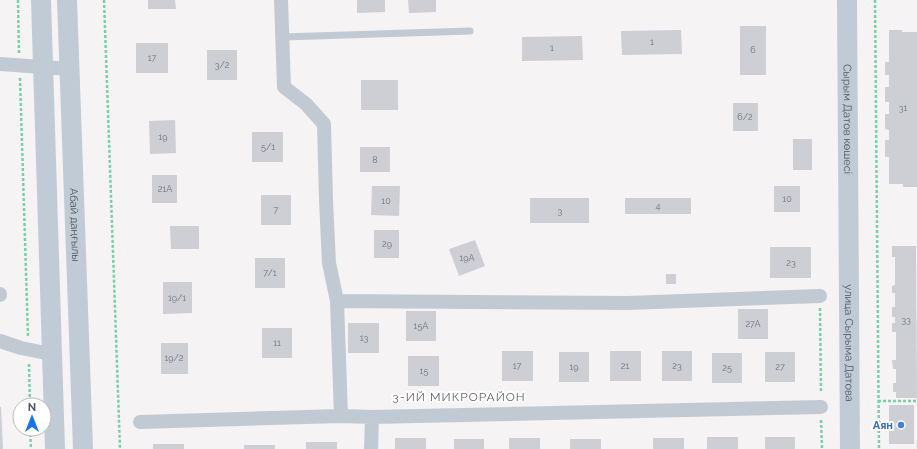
<svg xmlns="http://www.w3.org/2000/svg" width="917" height="449" viewBox="0 0 917 449" font-family="Raleway,sans-serif">
<rect width="100%" height="100%" fill="#f5f3f3"/>
<!-- building -->
<path fill="#cdcfd5" d="M148,0H175L176,9H148Z
M357,0H385V12L357,13Z
M408,0H436V12L409,13Z
M740,26H766V75H740Z
M681,30L682,54L622,55L621,31Z
M889,30H902V32H917V187H903V184H889V157H885V140H889V130L885,129V114H889V102H885V87H889V75H885V62H889Z
M582,36L583,60L522,61V37Z
M136,43H168V73H136Z
M207,50H237V80H207Z
M361,80H398V110H361Z
M733,103H758V131H733Z
M175,120L176,153L150,154L149,121Z
M252,132H283V162H252Z
M793,139H812V170H793Z
M360,147H390V172H360Z
M152,175H177V203H152Z
M372,186H400L399,216L371,215Z
M774,186H800V212H774Z
M261,195H291V225H261Z
M530,198H589V223H530Z
M625,198H691V214H625Z
M170,226H199V249H171Z
M374,230H399V258H374Z
M475,240L485,266L459,276L449,249Z
M892,246H916L917,398H896V392H893V383H896V369H893L892,360H896V332H892V323H895V317H892V307H895V293H892V286L895,285V257H892Z
M770,247H811V278H770Z
M255,258H285V288H255Z
M666,274H676V284H666Z
M163,282H192V313L163,314Z
M738,309H768V339H738Z
M406,311H436V341H406Z
M348,323H379V353H348Z
M262,328H292V358H262Z
M161,343H188V374H161Z
M502,351H533V381H502Z
M610,351H641V381H610Z
M662,351H692V381H662Z
M559,352H589V382H559Z
M765,352H795V382H765Z
M712,353H742V383H712Z
M408,356H439V386H408Z
M889,405H914V444H889Z
M0,407H1L3,449H0Z
M707,437H738V449H707Z
M765,437H795V449H765Z
M395,438H426V449H395Z
M509,438H540V449H509Z
M653,438H684V449H653Z
M454,439H484V449H454Z
M570,439H601V449H570Z
M306,442H337V449H306Z
M153,444H184V449H153Z
M244,445H275V449H244Z"/>
<g fill="none" stroke-linecap="round" stroke-linejoin="round">
<!-- path -->
<path stroke="#7ad0a6" stroke-width="2.5" stroke-dasharray="3 2" stroke-linecap="butt" d="M18,0L19,53
M104,0L120,449
M875,0L879,449
M20,78L28,337
M820,308L821,393
M29,364L30,405
M878,401H917
M821,420L822,449
M878,422L889,423
M30,429L31,449"/>
<!-- lane -->
<path stroke="#c1cad2" stroke-width="7" d="M283,37L470,31"/>
<!-- street -->
<path stroke="#c1cad2" stroke-width="14" d="M281,0L284,87L306,104L324,124L326,200L329,263L337,301L341,416
M0,64L70,69
M0,294V295
M337,301L628,303L820,296
M0,341L21,348L51,354
M140,422L341,416L372,417L821,407
M371,449L372,417"/>
<!-- secondary -->
<g stroke="#c1cbd6" stroke-width="20">
<path d="M41,0L55,449"/>
<path id="s1" d="M67,0L83,449"/>
<path id="s2" d="M847,0L850,449"/>
</g>
</g>
<!-- markers -->
<circle fill="#3f7fe0" stroke="#fff" stroke-width="1.5" cx="901" cy="425" r="4"/>
<g text-anchor="middle" dominant-baseline="central" stroke-width="4" stroke-linejoin="round" paint-order="stroke">
<!-- number labels -->
<g font-size="9" fill="#6b747e">
<text x="652" y="42">1</text>
<text x="552" y="48">1</text>
<text x="753" y="50">6</text>
<text x="152" y="58">17</text>
<text x="222" y="65">3/2</text>
<text x="903" y="108">31</text>
<text x="745" y="117">6/2</text>
<text x="163" y="137">19</text>
<text x="268" y="147">5/1</text>
<text x="375" y="160">8</text>
<text x="165" y="189">21А</text>
<text x="787" y="199">10</text>
<text x="386" y="201">10</text>
<text x="658" y="206">4</text>
<text x="276" y="210">7</text>
<text x="560" y="211">3</text>
<text x="387" y="244">29</text>
<text x="467" y="258">19А</text>
<text x="791" y="263">23</text>
<text x="270" y="273">7/1</text>
<text x="177" y="298">19/1</text>
<text x="906" y="320">33</text>
<text x="753" y="324">27А</text>
<text x="421" y="326">15А</text>
<text x="364" y="338">13</text>
<text x="277" y="343">11</text>
<text x="174" y="358">19/2</text>
<text x="517" y="366">17</text>
<text x="625" y="366">21</text>
<text x="677" y="366">23</text>
<text x="574" y="367">19</text>
<text x="780" y="367">27</text>
<text x="727" y="368">25</text>
<text x="424" y="371">15</text>
</g>
<!-- street labels -->
<g font-size="11" fill="#4a5661" stroke="#fff">
<text stroke="none"><textPath href="#s2" startOffset="119">Сырым Датов көшесі</textPath></text>
<text stroke="none"><textPath href="#s1" startOffset="225">Абай даңғылы</textPath></text>
<text stroke="none"><textPath href="#s2" startOffset="343">улица Сырыма Датова</textPath></text>
</g>
<!-- shop labels -->
<g font-size="11" font-weight="bold" fill="#366cbe" stroke="#fff" text-anchor="end">
<text x="893" y="425">Аян</text>
</g>
<!-- neighbourhood labels -->
<g font-size="12" letter-spacing="1" fill="#5f6368" stroke="#fff">
<text x="459" y="397">3-ИЙ МИКРОРАЙОН</text>
</g>
</g>
<!-- north arrow -->
<g transform="translate(32 417)"><circle r="19" fill="#ffffff" stroke="#b7bbc0"/>
<path d="M0-3L7 15L0 10L-7 15Z" fill="#1a73e8"/>
<text y="-6" font-size="11" font-weight="bold" text-anchor="middle" fill="#4a5661">N</text>
</g>
</svg>
